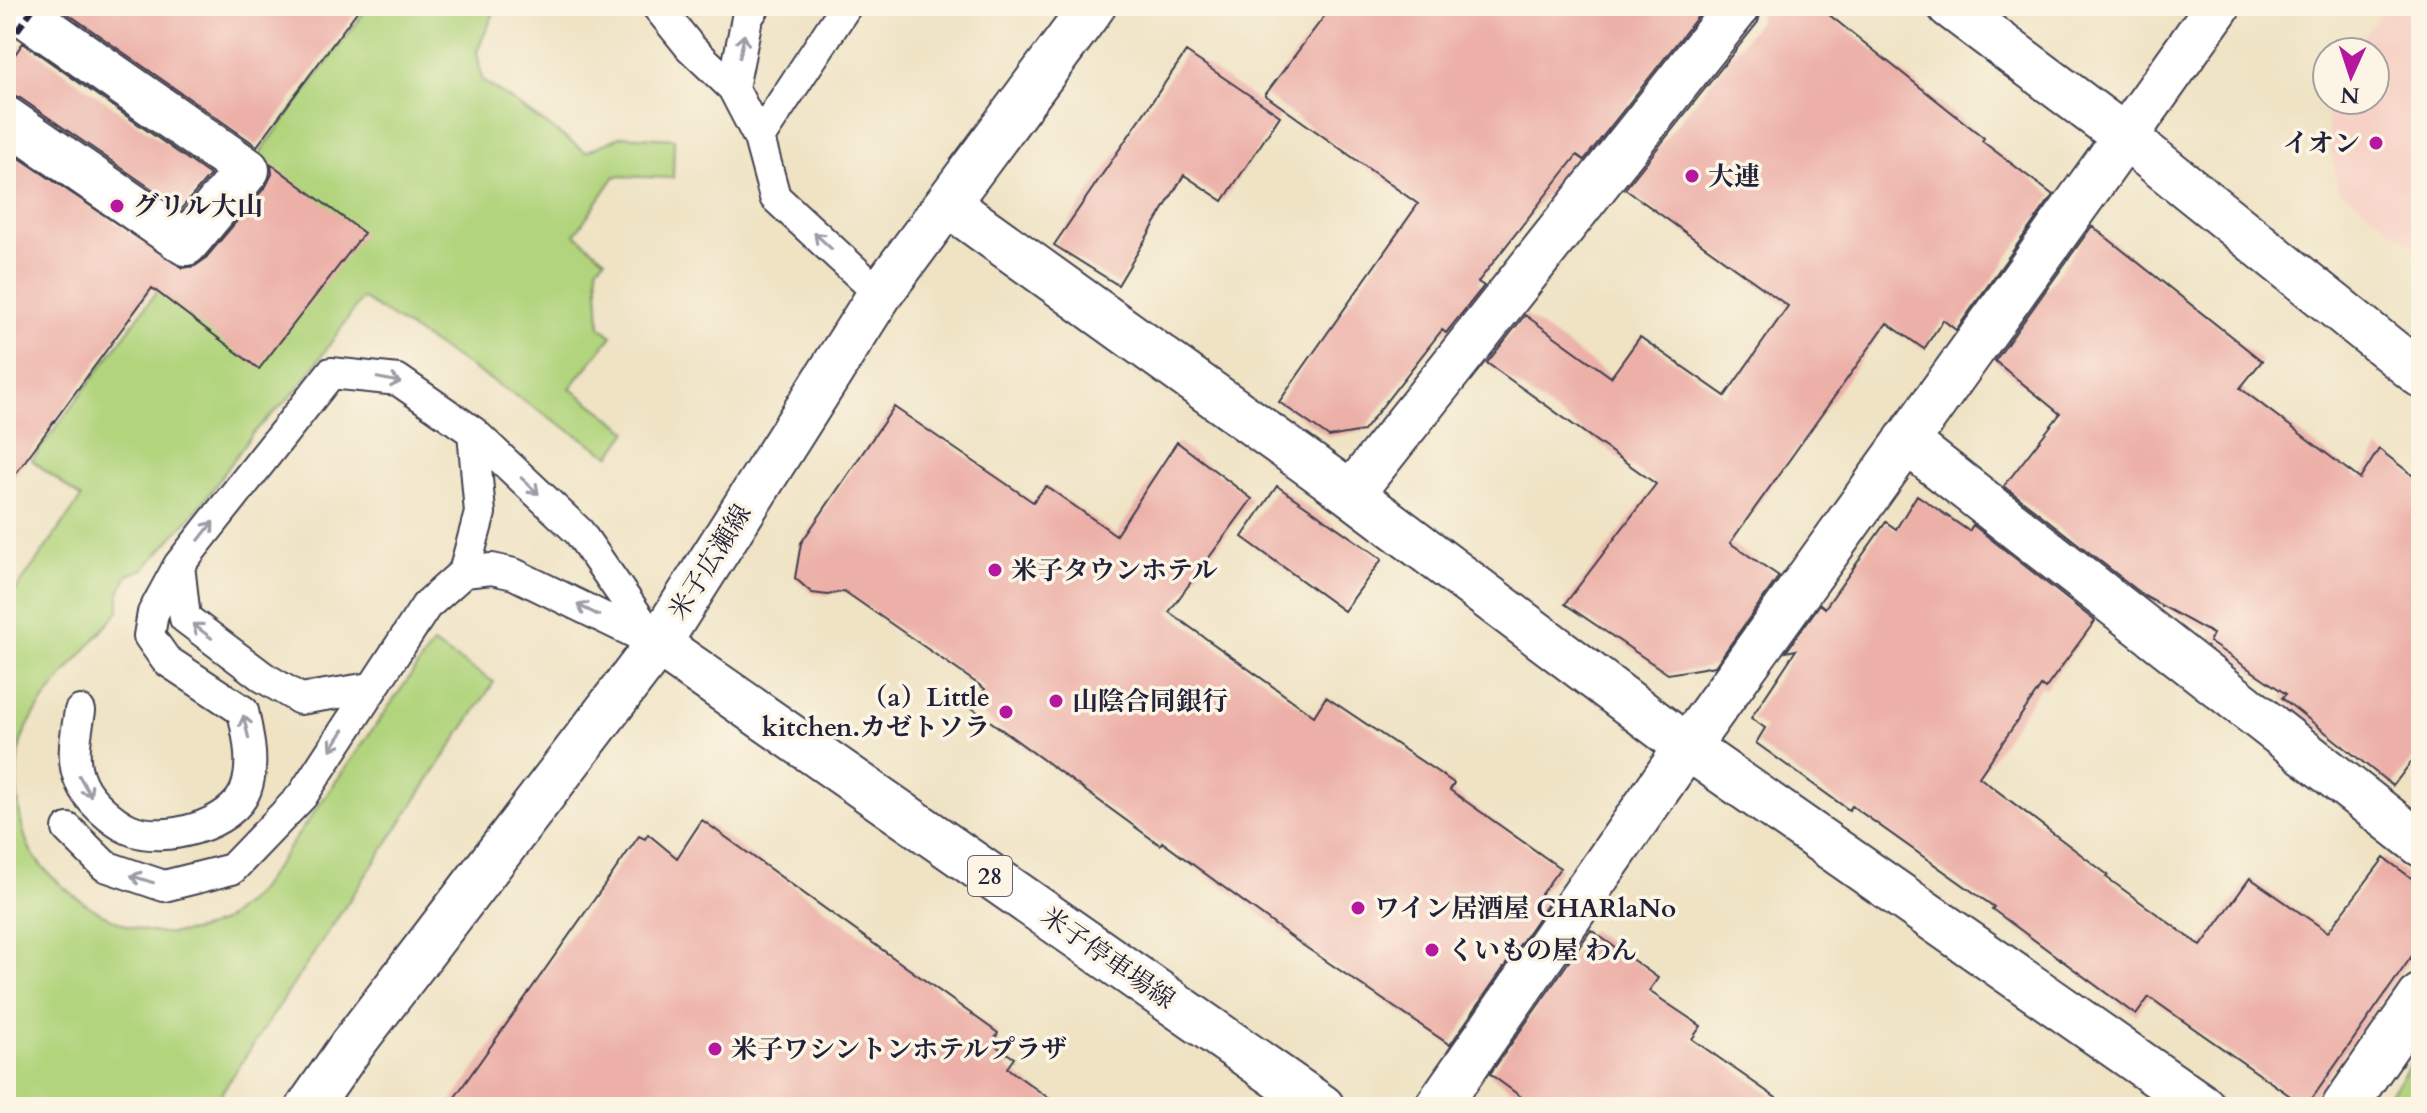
<svg xmlns="http://www.w3.org/2000/svg" width="2427" height="1113" viewBox="0 0 2427 1113" font-family="Cardo,'Noto Serif JP',serif">
<rect width="100%" height="100%" fill="#fcf5e5"/>
<filter id="ink" filterUnits="userSpaceOnUse"><feTurbulence type="fractalNoise" baseFrequency=".0125" numOctaves="2"/><feDisplacementMap in="SourceGraphic" scale="16" xChannelSelector="R" yChannelSelector="G"/><feConvolveMatrix kernelMatrix="1 2 1 2 8 2 1 2 1" color-interpolation-filters="sRGB"/></filter>
<filter id="wash" filterUnits="userSpaceOnUse"><feTurbulence type="fractalNoise" baseFrequency=".006" numOctaves="4" result="noise"/><feDisplacementMap in="SourceGraphic" scale="32" xChannelSelector="R" yChannelSelector="G"/><feGaussianBlur stdDeviation="1.8" result="paint"/><feColorMatrix in="noise" values="0 0 0 0 0 0 0 0 0 0 0 0 0 0 0 0 0 1.4 0 .05"/><feComposite in="paint" operator="in"/></filter>
<g filter="url(#wash)">
<rect width="100%" height="100%" fill="#efe3c4"/>
<!-- built -->
<path fill="#f7d1c6" d="M2386,6H2421V252L2337,187L2323,93L2327,88V100H2375V52H2353Z"/>
<!-- green -->
<path fill="#b1d47d" stroke="#6a7b5c" stroke-width="2" d="M369,6H497L477,51L482,80L586,152L622,136L674,139L673,178L615,176L575,234L605,259L597,267L600,327L612,336L570,388L628,431L610,456L362,298L299,388L252,434L202,504L144,569L128,575L119,593V611C92,644 33,703 21,742C13,771 17,817 28,845C36,864 56,881 72,894C117,928 163,946 219,923C232,917 245,902 257,893L433,644L494,682L212,1107H6V604L81,498L32,460Z
M2421,1050V1107H2380Z"/>
<g id="blocks">
<!-- building -->
<path fill="#ecb0a8" d="M57,6H361L257,146Z
M1332,6H1706L1584,160L1577,155L1478,282L1484,286L1446,333L1442,330L1363,431L1329,437L1279,402L1418,204L1265,95Z
M1762,6H1818L1984,138L1982,141L2053,195L1956,330L1943,320L1924,349L1887,323L1730,543L1779,576L1715,666L1668,674L1565,604L1656,484L1487,363L1525,315L1611,377L1640,337L1725,396L1788,306L1625,189L1758,22Z
M23,43L210,175L181,209L20,98L6,94V67Z
M1186,52L1280,116L1223,201L1184,175L1118,285L1054,245Z
M6,149L183,268L195,266L205,259L266,186L272,174L271,164L364,233L259,369L152,288L6,487Z
M2092,226L2262,361L2240,388L2360,479L2379,449L2421,482V749L2393,786L2282,698L2286,694L2209,642L2213,634L2146,597L2004,486L2060,414L1995,361Z
M894,407L1033,502L1046,486L1116,535L1177,442L1252,499L1169,612L1314,716L1326,697L1454,783L1450,790L1560,868L1541,894L1550,901L1450,1045L1301,944L1162,842L1160,845L972,708L985,689L844,591L828,595L812,593L795,578L801,543Z
M1277,486L1382,559L1344,611L1242,537Z
M1917,495L1969,531L1973,525L2095,621L2045,689L2041,686L1979,777L2108,875L2106,877L2201,946L2250,878L2328,932L2384,858L2421,885V943L2306,1107L2149,997L2136,1015L1992,909L1994,907L1852,806L1849,810L1756,743L1765,728L1751,718L1796,650L1786,652L1820,604L1825,608L1886,522L1896,529Z
M702,820L998,1033L995,1038L1000,1042L996,1046L1014,1058L1007,1068L1061,1107H448L639,836L645,839L648,834L677,858Z
M1591,930L1658,978L1649,991L1701,1026L1692,1039L1789,1107H1535L1490,1074Z"/>
</g>
</g>
<g filter="url(#ink)">
<use href="#blocks" fill-opacity="0" stroke="#413f50" stroke-width="2"/>
<g fill="none" stroke-linecap="round" stroke-linejoin="round">
<!-- lane casing -->
<g stroke="#413f50" stroke-width="34">
<path id="lane" d="M657,6L691,48L733,88
M755,6L747,18L733,88L759,138
M846,6L759,138L775,197L880,294
M473,432L579,532L656,643
M179,565L185,618L263,677L300,699L370,688
M80,711C76,735 70,760 81,783C88,800 113,822 129,829C162,844 233,826 246,789C255,764 248,735 243,711L166,660L149,636L153,613L179,565L331,373L398,380L473,432L480,513L464,572
M68,829L105,866L164,886L232,869L302,796L426,606L464,572L492,569L514,574L658,644"/>
</g>
<!-- street casing -->
<g stroke="#413f50" stroke-width="48">
<path id="street" d="M6,119L186,243L247,170L13,6
M949,205L1351,494L1687,747L2203,1107
M1906,441L2421,844
M1351,494L1738,6
M1437,1107L1687,747L2125,137
M2344,1107L2421,996"/>
</g>
<!-- secondary casing -->
<g stroke="#413f50" stroke-width="48">
<path id="secondary" d="M1950,6L2125,137L2218,6
M2125,137L2421,375
M309,1107L352,1045L658,644L880,294L1093,6"/>
</g>
<!-- primary casing -->
<g stroke="#413f50" stroke-width="48">
<path id="primary" d="M658,644L1322,1107"/>
</g>
<!-- lane -->
<use href="#lane" stroke="#fff" stroke-width="30"/>
<!-- street -->
<use href="#street" stroke="#fff" stroke-width="44"/>
<!-- secondary -->
<use href="#secondary" stroke="#fff" stroke-width="44"/>
<!-- primary -->
<use href="#primary" stroke="#fff" stroke-width="44"/>
<!-- rail -->
<path stroke="#22223b" stroke-width="6" stroke-dasharray="12 6" stroke-linecap="butt" d="M6,46L35,6"/>
</g>
<!-- one-way arrows -->
<defs><path id="oneway-shaft" d="M-6 0H5M1.5-3L5.5 0L1.5 3" fill="none" stroke-width="1.6" stroke-linecap="round" stroke-linejoin="round" transform="scale(2)"/></defs>
<g stroke="#9c9ca7">
<use href="#oneway-shaft" transform="translate(742 46) rotate(-79)"/>
<use href="#oneway-shaft" transform="translate(823 241) rotate(-137)"/>
<use href="#oneway-shaft" transform="translate(389 380) rotate(11)"/>
<use href="#oneway-shaft" transform="translate(530 486) rotate(43)"/>
<use href="#oneway-shaft" transform="translate(206 531) rotate(-52)"/>
<use href="#oneway-shaft" transform="translate(588 610) rotate(-154)"/>
<use href="#oneway-shaft" transform="translate(202 631) rotate(-143)"/>
<use href="#oneway-shaft" transform="translate(246 727) rotate(-103)"/>
<use href="#oneway-shaft" transform="translate(337 740) rotate(123)"/>
<use href="#oneway-shaft" transform="translate(85 786) rotate(60)"/>
<use href="#oneway-shaft" transform="translate(142 879) rotate(-162)"/>
</g>
</g>
<!-- markers -->
<g fill="#b5179e" stroke="#fcf5e5" stroke-width="3">
<circle cx="2376" cy="143" r="8"/>
<circle cx="1692" cy="176" r="8"/>
<circle cx="117" cy="206" r="8"/>
<circle cx="995" cy="570" r="8"/>
<circle cx="1056" cy="701" r="8"/>
<circle cx="1006" cy="712" r="8"/>
<circle cx="1358" cy="908" r="8"/>
<circle cx="1432" cy="950" r="8"/>
<circle cx="715" cy="1049" r="8"/>
</g>
<g text-anchor="middle" dominant-baseline="central" stroke-width="7" stroke-linejoin="round" paint-order="stroke">
<!-- shield labels -->
<rect fill="#fcf5e5" stroke="#63616e" stroke-width="2" x="968" y="856" width="44" height="40" rx="6"/>
<g font-size="24" font-weight="bold" fill="#22223b">
<text x="990" y="876">28</text>
</g>
<!-- poi labels -->
<g font-size="26" font-weight="bold" fill="#22223b" stroke="#fcf5e5" text-anchor="start">
<text x="2360" y="143" text-anchor="end">イオン</text>
<text x="1708" y="176">大連</text>
<text x="133" y="206">グリル大山</text>
<text x="1011" y="570">米子タウンホテル</text>
<text x="990" y="697" text-anchor="end">（a）Little<tspan x="990" dy="30">kitchen.カゼトソラ</tspan></text>
<text x="1072" y="701">山陰合同銀行</text>
<text x="1374" y="908">ワイン居酒屋 CHARlaNo</text>
<text x="1448" y="950">くいもの屋 わん</text>
<text x="731" y="1049">米子ワシントンホテルプラザ</text>
</g>
<!-- street labels -->
<g font-size="26" fill="#22223b" stroke="#fcf5e5">
<text transform="translate(710 562) rotate(-58)">米子広瀬線</text>
<text transform="translate(1108 958) rotate(35)">米子停車場線</text>
</g>
</g>
<!-- margin -->
<rect width="2427" height="1113" fill="none" stroke="#fcf5e5" stroke-width="32"/>
<!-- north arrow -->
<g transform="translate(2351 76) rotate(183)"><circle r="38" fill="#fcf5e5" stroke="#a5a1a1" stroke-width="2"/>
<path d="M0-6L14 30L0 20L-14 30Z" fill="#b5179e"/>
<text y="-12" font-size="22" font-weight="bold" text-anchor="middle" fill="#22223b">N</text>
</g>
</svg>
